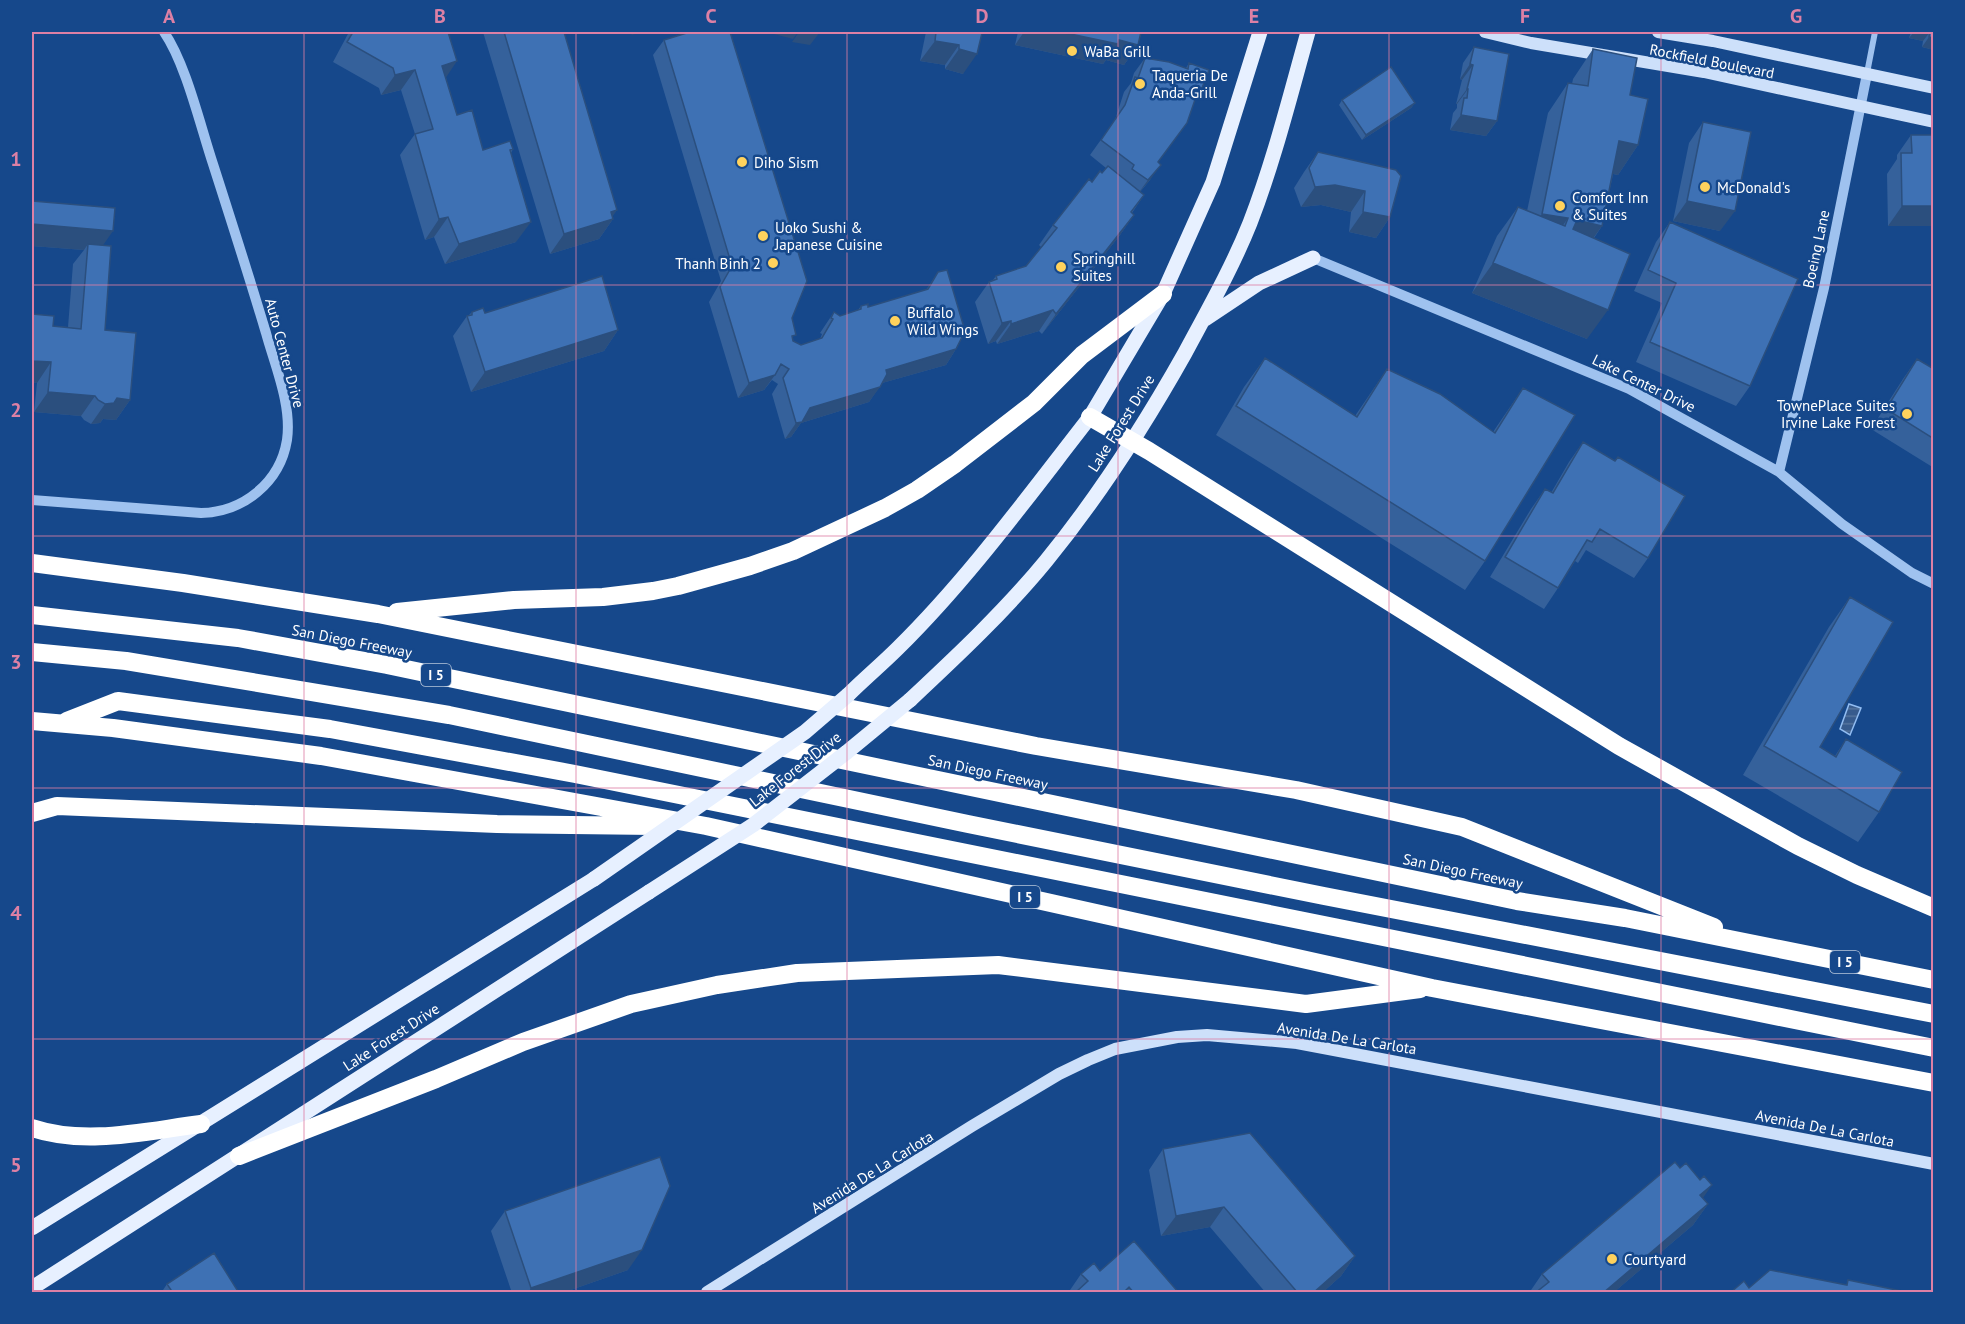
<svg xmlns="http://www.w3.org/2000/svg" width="1965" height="1324" viewBox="0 0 1965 1324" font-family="'PT Sans',sans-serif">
<defs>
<pattern id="water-rules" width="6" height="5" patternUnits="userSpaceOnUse" patternTransform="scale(1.5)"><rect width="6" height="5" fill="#375b8d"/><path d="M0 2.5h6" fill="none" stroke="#55749e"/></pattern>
</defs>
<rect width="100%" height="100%" fill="#16488b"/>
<!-- water -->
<path fill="url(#water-rules)" stroke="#92bdf2" stroke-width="1.5" d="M1849,704L1861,708L1850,735L1840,729Z"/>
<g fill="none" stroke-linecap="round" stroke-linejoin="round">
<!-- minor -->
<path stroke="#9fc2ef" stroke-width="6" d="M1867,73L1875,32"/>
<!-- tertiary -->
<path stroke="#9fc2ef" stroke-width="10" d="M1313,258L1629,389L1779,472L1842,524L1912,573L1934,584
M1779,472L1824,288L1867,74
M32,500L201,513C243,512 280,483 287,440C292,405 275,366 266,333C249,276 231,220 213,164C200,125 186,64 164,32"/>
<!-- secondary -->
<path stroke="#cde0fa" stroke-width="12" d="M1485,32L1531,43L1704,72L1934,122
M1658,32L1713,41L1934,88
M707,1292L972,1126L1059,1074L1088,1060L1115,1049L1177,1037L1207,1035L1297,1043L1934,1164"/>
<!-- primary -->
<path stroke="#e7f0ff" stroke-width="15" d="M1205,319L1259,283L1313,258
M848,695C864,679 882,664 898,648C969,578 1029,495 1090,417L1163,294L1213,182L1260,32
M910,700C957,656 1005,611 1046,561C1099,496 1144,426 1185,353C1208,310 1232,268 1250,223C1274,161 1290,96 1308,32
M32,1228L594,879
M32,1288L649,892"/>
<!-- motorway -->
<path stroke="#fff" stroke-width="18" d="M1090,417L1149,451L1619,746L1798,846L1857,875L1934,908
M32,563L183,583L378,614L1036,746L1296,790L1462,827L1714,927
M397,612L514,600L603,597L653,591L678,586L750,566L793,551L885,508L917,490L955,464L1034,403L1082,355L1163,294
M32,615L238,638L387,665L1517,901L1625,918L1934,980
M32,652L126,661L449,715L968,824L1324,896L1934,1014
M32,721L113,728L321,756L706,826L1432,988L1934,1083
M67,721L118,701L330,729L575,774L1934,1048
M32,813L57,806L497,824L655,826
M32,1128C86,1146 145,1131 201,1124
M239,1156L436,1079L523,1042L631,1004L717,985L797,973L998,965L1306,1004L1420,989"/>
<!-- primary-bridge -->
<path stroke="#e7f0ff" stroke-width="15" d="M594,879L805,732L848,695
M649,892L753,825L847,752L910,700"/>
</g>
<!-- wall -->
<path fill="#35619b" d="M349,32H448L446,78L457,115L483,150L513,149L511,153L516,242L445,264L434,237L425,240L400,155L415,134L401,90L381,95L379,88L333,62Z
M483,32H564L617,210L612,216L613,219L599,239L550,254Z
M926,32H979L963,74L945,69V65L920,61Z
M1018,32H1143L1141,34L1138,45L1124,65L1106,60L1103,64L1015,45Z
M1911,32H1934V50L1922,47L1923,41L1909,38Z
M664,40L792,318L793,341L801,345L820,339L822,334L820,333L834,312L840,316L858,310L861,306L868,307L926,290L938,272L956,349L946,365L882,383L869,402L801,423L791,437L785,439L772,394L778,384L772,380L764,390L738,398L709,302L721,281L653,55Z
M1474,47L1497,121L1486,136L1450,130L1453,113L1457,108V104H1456L1462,80L1460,79L1463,63Z
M1593,49L1630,95L1638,145L1618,175L1613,174L1602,226L1594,238L1587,339L1472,293L1497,236L1518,207L1527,211L1548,113L1568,83L1572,84L1573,79Z
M1145,58L1186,68L1189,63L1202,88L1196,96L1176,138L1158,162L1150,180L1140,192L1144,195L1132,213L1134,215L1120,235L1042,334L1039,331L997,344L996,341L988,344L975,302L989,282L993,280L996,276L1026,266L1041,247L1039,245L1053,225L1092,182L1102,173L1106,168L1090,155L1115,120L1124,92L1131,83L1134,73Z
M1342,100L1415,103L1411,108L1362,140L1339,105Z
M1703,122L1720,231L1673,221L1689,143Z
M1911,135L1934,226H1888L1887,174L1897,159V155Z
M1318,152L1396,170L1390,217L1376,238L1349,232L1351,212L1321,205L1301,207L1294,188L1304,172Z
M32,201L103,245L105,330L130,400L116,420L103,419L100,423L91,424L84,420L81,416L34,412L37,383L32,382V314L53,326L68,327L73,264L84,250L32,246Z
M1670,222L1750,386L1736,406L1636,362L1662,303L1634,291L1656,242Z
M472,312L485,313L618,330L604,351L471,392L453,336L467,316L469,315Z
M1265,358L1355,416L1387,369L1493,432L1523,388L1485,561L1465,590L1216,435L1244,387Z
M1917,359L1934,369V468L1871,429L1903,379Z
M1583,442L1648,558L1634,578L1586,550L1578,563L1575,561L1558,588L1544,609L1490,577L1531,509L1545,489L1551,493L1569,462Z
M1850,597L1820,747L1835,756L1846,739L1879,812L1858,842L1743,775L1829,627Z
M1163,1149L1355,1256L1341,1276L1322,1293H1266L1210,1227L1161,1236L1149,1170Z
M1703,1198L1708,1204L1693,1225L1613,1293H1529L1542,1274Z
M505,1211L628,1270L562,1293H512L491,1231Z
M1100,1271L1179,1293H1068L1081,1274Z
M167,1284L239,1293H161Z"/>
<!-- shaded-wall -->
<path fill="#2b4f7e" d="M634,32H643L631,35Z
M775,32H798L793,39L774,34Z
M799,32H820L810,45L792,42Z
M1024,32H1061L1119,40L1138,32H1143L1134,44L1138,45L1124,65L1106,60L1103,64L1015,45Z
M1914,32H1930L1923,41L1909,38Z
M1929,37L1934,38V50L1922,47Z
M935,41L959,45L945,65L920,61Z
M959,49L977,54L963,74L945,69Z
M457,61L443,82L442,66Z
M1470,64L1473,65L1462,80L1460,79Z
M415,70L401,90L381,95L395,75Z
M1467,89H1468L1457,104H1456Z
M1415,103L1411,108L1362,140L1366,135Z
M1461,115L1497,121L1486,136L1450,130Z
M1619,141L1638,145L1618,175L1599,171Z
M1161,165L1150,180L1137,195L1148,180Z
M1335,185L1365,191L1351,212L1321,205L1301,207L1315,187Z
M1687,201L1735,211L1720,231L1673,221Z
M1902,206H1934V226H1888Z
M617,210L610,220L613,219L599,239L550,254L564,234Z
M1363,212L1390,217L1376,238L1349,232Z
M1542,214L1568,218L1547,248L1521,243Z
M1134,215L1120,235L1042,334L1056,314Z
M448,217L434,237L425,240L439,219Z
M1577,220L1602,226L1581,255L1556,250Z
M531,222L516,242L445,264L459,244Z
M32,224L113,231L99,251L88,244L84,250L32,246Z
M1493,263L1608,310L1587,339L1472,293Z
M1053,310L1039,331L997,344L1011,324Z
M1011,321L996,341L988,344L1002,323Z
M618,330L604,351L471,392L485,372Z
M956,349L946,365L875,385L886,370Z
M32,361L51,362L37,383L32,382Z
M775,375L764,390L738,398L749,383Z
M880,387L869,402L801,423L791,437L785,439L796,423L810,408Z
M48,392L95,396L81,416L34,412Z
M117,398L130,400L116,420L103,419L100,423L91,424L105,404Z
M1712,1185L1698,1205L1700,1195Z
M1708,1204L1693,1225L1613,1293H1603Z
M1224,1207L1210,1227L1161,1236L1176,1216Z
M642,1250L628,1270L562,1293H528L531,1288Z
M1355,1256L1341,1276L1322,1293H1313Z"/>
<!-- building -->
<path fill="#3e71b4" stroke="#2b4f7e" stroke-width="1.5" d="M353,32H448L457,61L442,66L457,115L472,110L483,150L510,141L513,149L510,150L531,222L459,244L448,217L439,219L415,134L433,129L415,70L395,75L393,68L347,42Z
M504,32H564L617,210L611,212L613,219L564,234Z
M690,32H730L807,281L792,318L796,335L792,336L793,341L801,345L822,338L833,319L831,318L834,312L840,316L861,309V306L868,304V307L928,289L938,272L947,270L965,331L956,349L886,370L887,374L880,387L810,408L802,422L796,423L783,378L789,369L781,364L775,375L749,383L720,287L732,266L664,40Z
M936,32H979L982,33L977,54L959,49V45L935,41Z
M1061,32H1141L1138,45L1119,40L1118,44Z
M1930,32H1934V38L1929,37Z
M1474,47L1509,54L1497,121L1461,115L1464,98H1467L1468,89H1467L1473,65L1470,64Z
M1593,49L1637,58L1630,95L1648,99L1638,145L1619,141L1602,226L1577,220L1573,229L1630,254L1608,310L1493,263L1518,207L1565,226L1568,218L1542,214L1568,83L1588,86Z
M1145,58L1169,62L1188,69L1189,63L1209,70L1202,88H1199L1187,123L1158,162L1161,165L1148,180L1132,169L1134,165L1101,140L1125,105L1135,77L1138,78Z
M1391,67L1415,103L1366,135L1342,100Z
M1703,122L1751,132L1735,211L1687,201Z
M1911,135H1934V206H1902L1901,153H1912Z
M1318,152L1396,170L1401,176L1390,217L1363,212L1365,191L1335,185L1315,187L1309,168Z
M1108,166L1144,195L1131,212L1134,215L1056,314L1053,310L1011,324V321L1002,323L989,282L997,279L996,276L1026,266L1057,228L1053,225L1089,179L1092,182L1100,171L1102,173Z
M32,201L115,208L113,231L32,224Z
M1670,222L1798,279L1750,386L1650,342L1676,283L1648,270Z
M88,244L111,246L105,330L136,333L130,400L117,398L114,403L105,404L98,400L95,396L48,392L51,362L32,361V314L54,316L53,326L81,329Z
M602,276L618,330L485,372L467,316L472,315V312L483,308L485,313Z
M1265,358L1357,417L1387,369L1440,394L1495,433L1523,388L1575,415L1485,561L1236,406Z
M1917,359L1934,369V439L1886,409Z
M1583,442L1615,461L1618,457L1685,496L1648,558L1600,529L1592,542L1587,540L1558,588L1505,557L1545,489L1553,493Z
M1850,597L1893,622L1820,747L1836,757L1846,739L1902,772L1879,812L1764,746Z
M1250,1133L1355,1256L1313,1293H1298L1224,1207L1176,1216L1163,1149Z
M660,1157L670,1186L642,1250L531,1288L505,1211Z
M1675,1162L1680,1168L1686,1163L1700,1180L1704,1176L1712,1185L1700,1195L1708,1204L1603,1293H1541L1539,1290L1549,1282L1542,1274Z
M1134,1241L1179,1293H1134L1129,1287L1123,1293H1075L1088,1281L1081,1274L1094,1263L1100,1271Z
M214,1253L239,1293H173L167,1284Z
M1770,1270L1847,1285L1848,1280L1911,1293H1730L1744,1281L1749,1288Z"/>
<!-- grid -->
<path fill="none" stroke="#dd80a5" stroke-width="1.5" stroke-opacity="0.55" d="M304,32V1292M576,32V1292M847,32V1292M1118,32V1292M1389,32V1292M1661,32V1292M32,285H1934M32,536H1934M32,788H1934M32,1039H1934"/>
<!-- markers -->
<g fill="#ffd25d" stroke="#16488b" stroke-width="2">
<circle cx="1072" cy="51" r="6"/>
<circle cx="1140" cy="84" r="6"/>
<circle cx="742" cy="162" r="6"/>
<circle cx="1705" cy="187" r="6"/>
<circle cx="1560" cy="206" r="6"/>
<circle cx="763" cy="236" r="6"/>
<circle cx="773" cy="263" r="6"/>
<circle cx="1061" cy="267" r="6"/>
<circle cx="895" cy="321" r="6"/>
<circle cx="1907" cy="414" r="6"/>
<circle cx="1612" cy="1259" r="6"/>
</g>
<g text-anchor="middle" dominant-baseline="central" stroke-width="5" stroke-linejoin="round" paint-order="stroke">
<!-- shield labels -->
<g fill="#16488b" stroke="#b9c8dc" stroke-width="1.5">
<rect x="421" y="664" width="30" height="22" rx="4.5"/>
<rect x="1010" y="886" width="30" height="22" rx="4.5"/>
<rect x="1830" y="951" width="30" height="22" rx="4.5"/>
</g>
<g font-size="14" font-weight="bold" fill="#fff">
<text x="436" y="675">I 5</text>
<text x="1025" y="897">I 5</text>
<text x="1845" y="962">I 5</text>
</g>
<!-- poi labels -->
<g font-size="15" fill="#fff" stroke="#16488b" text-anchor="start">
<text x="1084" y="51">WaBa Grill</text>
<text x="1152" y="75">Taqueria De<tspan x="1152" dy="17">Anda-Grill</tspan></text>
<text x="754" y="162">Diho Sism</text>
<text x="1717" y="187">McDonald's</text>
<text x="1572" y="197">Comfort Inn<tspan x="1572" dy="17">&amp; Suites</tspan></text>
<text x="775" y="227">Uoko Sushi &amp;<tspan x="775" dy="17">Japanese Cuisine</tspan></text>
<text x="1073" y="258">Springhill<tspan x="1073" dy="17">Suites</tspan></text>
<text x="761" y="263" text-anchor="end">Thanh Binh 2</text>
<text x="907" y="312">Buffalo<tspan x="907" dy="17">Wild Wings</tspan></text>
<text x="1895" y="405" text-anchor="end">TownePlace Suites<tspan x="1895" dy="17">Irvine Lake Forest</tspan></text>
<text x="1624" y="1259">Courtyard</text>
</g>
<!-- street labels -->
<g font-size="15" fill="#fff" stroke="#16488b">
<text transform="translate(1712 61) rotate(11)">Rockfield Boulevard</text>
<text transform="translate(1816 249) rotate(-78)">Boeing Lane</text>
<text transform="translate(285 353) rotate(75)">Auto Center Drive</text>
<text transform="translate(1644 383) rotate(26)">Lake Center Drive</text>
<text transform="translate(1121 423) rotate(-58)">Lake Forest Drive</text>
<text transform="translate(352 641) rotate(11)">San Diego Freeway</text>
<text transform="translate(795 769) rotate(-38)">Lake Forest Drive</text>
<text transform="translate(988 772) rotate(12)">San Diego Freeway</text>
<text transform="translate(1463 871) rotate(12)">San Diego Freeway</text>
<text transform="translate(391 1037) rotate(-33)">Lake Forest Drive</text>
<text transform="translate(1347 1038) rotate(9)">Avenida De La Carlota</text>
<text transform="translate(1825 1128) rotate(11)">Avenida De La Carlota</text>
<text transform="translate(872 1172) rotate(-32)">Avenida De La Carlota</text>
</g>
</g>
<!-- border -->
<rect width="1965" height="1324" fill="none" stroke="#16488b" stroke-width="66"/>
<rect x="33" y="33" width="1899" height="1258" fill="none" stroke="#dd80a5" stroke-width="2"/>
<g font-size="20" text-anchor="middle" font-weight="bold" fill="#dd80a5">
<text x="169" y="23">A</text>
<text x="440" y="23">B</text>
<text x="711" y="23">C</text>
<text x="982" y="23">D</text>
<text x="1254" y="23">E</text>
<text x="1525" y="23">F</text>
<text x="1796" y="23">G</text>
<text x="16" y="166">1</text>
<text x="16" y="417">2</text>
<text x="16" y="669">3</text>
<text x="16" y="920">4</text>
<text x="16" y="1172">5</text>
</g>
</svg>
